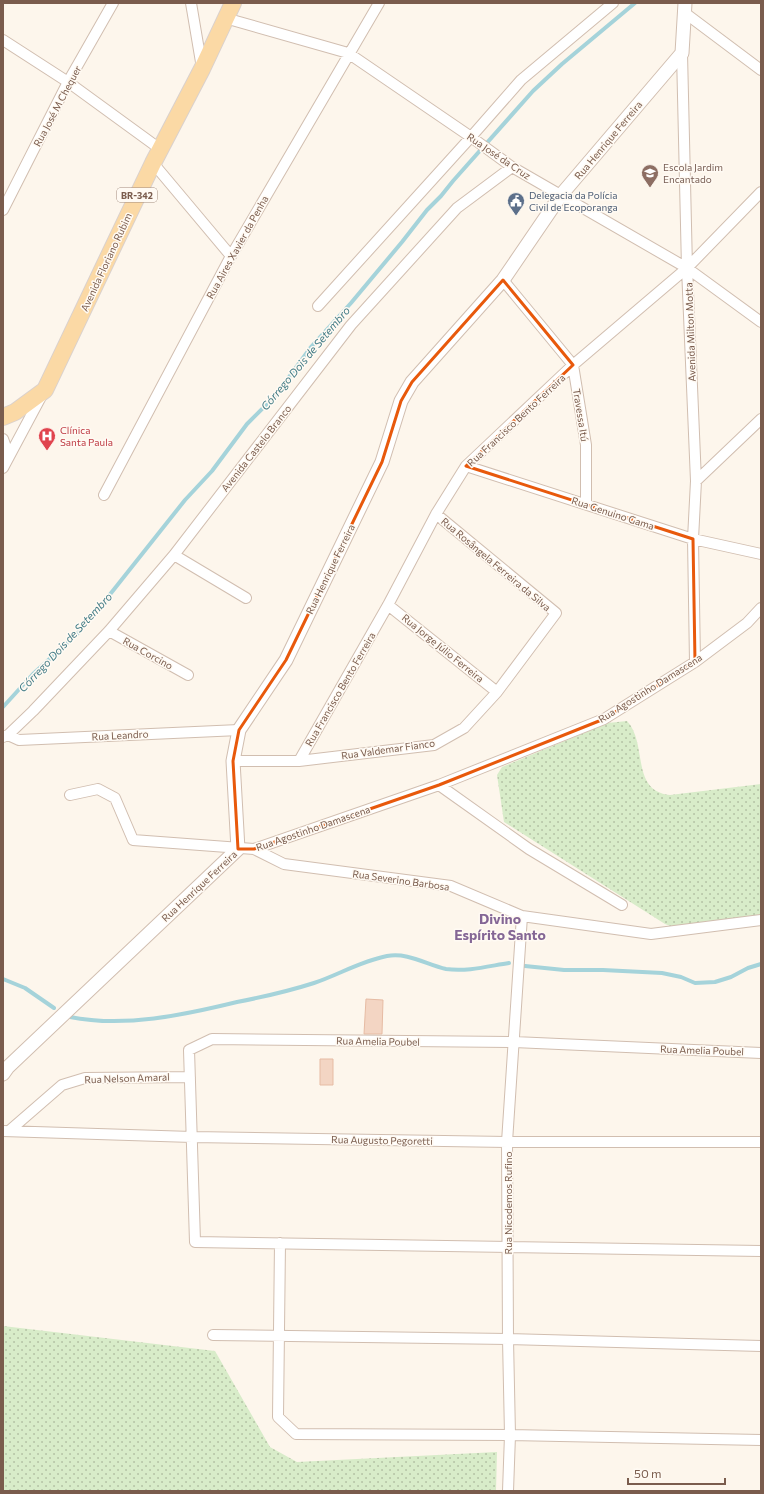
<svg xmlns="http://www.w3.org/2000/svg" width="764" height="1494" viewBox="0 0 764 1494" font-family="Commissioner,sans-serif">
<defs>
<pattern id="grass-dots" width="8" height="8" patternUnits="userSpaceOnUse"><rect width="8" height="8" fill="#d8ecc9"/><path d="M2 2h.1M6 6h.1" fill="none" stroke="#b4c2a5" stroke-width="1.8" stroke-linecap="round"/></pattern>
</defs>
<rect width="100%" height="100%" fill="#fdf6ec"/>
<!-- grass -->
<path fill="url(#grass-dots)" d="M627,721C648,743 630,791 670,795L761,784V915L673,927L665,924L504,822L497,775L502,767L608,723Z
M3,1326L215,1351L270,1447L297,1462L497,1452L496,1491H3Z"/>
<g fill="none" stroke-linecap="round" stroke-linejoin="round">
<!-- stream -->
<path stroke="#a5d3da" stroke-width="4" d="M3,707L33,674L77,634L96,612L185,500L212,471L247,424L276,395L311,347L351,303L402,242L427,210L441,196L453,181L533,91L562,64L635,3
M525,966L564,970H603L662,973L681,977L695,983L715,982L731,977L748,968L761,964
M3,979L25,988L54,1008
M70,1017C124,1028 184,1015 237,1002C263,997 289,991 314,983C338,975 361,961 387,956C408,952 427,965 446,969C467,972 489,966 509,963"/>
</g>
<!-- building -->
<path fill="#f3d5c3" stroke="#e6bba3" d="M366,999L383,1000L382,1034H364Z
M320,1059H333V1085H320Z"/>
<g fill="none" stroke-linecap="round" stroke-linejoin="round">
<!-- minor casing -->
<g stroke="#d1beb0" stroke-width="12">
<path id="minor" d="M191,3L202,68
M685,13L761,70
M225,18L348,53L471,137L512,167L687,268L761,322
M3,40L68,82L160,149
M682,53L687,268L696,481L693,539L695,662
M153,163L231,256
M3,210L68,82L113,3
M503,280L573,365L586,445V504
M318,306L471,137L521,80L613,3
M3,439L9,456
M466,466L693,539L761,554
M3,468L42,395
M696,481L761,419
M104,495L231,256L379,3
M174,555L246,598
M388,605L497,692
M109,631L188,675
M8,735L33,711L109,631L174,555L351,325L457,208L512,167
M3,737L8,735L19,740L239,730
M233,761H299L434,745L464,728L497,692L556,613L436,514
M299,761L388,605L436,514L466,466L573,365L687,268L761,192
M439,785L529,849L622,905
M70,795L98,789L115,798L133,840L254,849L439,785L604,719L695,662L747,623L761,608
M254,849L284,864L451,886L522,916L651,934L761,920
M761,1053L514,1042L212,1039L189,1050L195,1242L761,1251
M3,1131L192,1137L507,1142H761
M9,1131L62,1085L85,1078L190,1077
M280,1243L278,1417L296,1434L510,1435L761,1440
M213,1335L508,1339L761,1346
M508,1491L510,1435L508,1339L507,1142L522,916"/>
</g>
<!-- tertiary casing -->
<g stroke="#d1beb0" stroke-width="15">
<path id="tertiary" d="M3,1074L8,1067L238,849L233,761L239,730L286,660L382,462L401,401L412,382L503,280L561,195L682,53L685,3"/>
</g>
<!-- primary casing -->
<g stroke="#dad1cd" stroke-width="18">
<path id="primary" d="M3,417L15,412L45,390L153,163L202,69L233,3"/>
</g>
<!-- minor -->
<use href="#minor" stroke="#fff" stroke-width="10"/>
<!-- tertiary -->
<use href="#tertiary" stroke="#fff" stroke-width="13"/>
<!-- primary -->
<use href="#primary" stroke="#fbd9a5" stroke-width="16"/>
</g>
<!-- marked area -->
<path fill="none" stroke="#e8590c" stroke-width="3" stroke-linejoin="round" d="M503,280L573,365L466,466L693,539L695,662L604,719L439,785L254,849H238L233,761L239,730L286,660L382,462L401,401L412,382Z"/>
<!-- icons -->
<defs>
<g id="school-pin" transform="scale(0.9)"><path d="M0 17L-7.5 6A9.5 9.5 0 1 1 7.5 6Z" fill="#8d6e63" stroke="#fffaf3"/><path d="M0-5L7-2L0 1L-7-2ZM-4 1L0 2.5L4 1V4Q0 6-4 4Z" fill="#fff"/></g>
<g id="civic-pin" transform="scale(0.9)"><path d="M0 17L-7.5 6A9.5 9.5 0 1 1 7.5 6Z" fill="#5c6f8a" stroke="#fffaf3"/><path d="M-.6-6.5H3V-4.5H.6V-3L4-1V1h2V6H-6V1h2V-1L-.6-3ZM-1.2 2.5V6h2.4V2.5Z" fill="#fff"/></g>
<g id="hospital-pin" transform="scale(0.9)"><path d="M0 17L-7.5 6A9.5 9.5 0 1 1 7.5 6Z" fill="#e0444e" stroke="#fffaf3"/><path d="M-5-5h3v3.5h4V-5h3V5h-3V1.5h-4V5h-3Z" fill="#fff"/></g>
</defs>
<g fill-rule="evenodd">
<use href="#school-pin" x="650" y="173"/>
<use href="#civic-pin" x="516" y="201"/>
<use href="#hospital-pin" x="47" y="436"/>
</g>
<g text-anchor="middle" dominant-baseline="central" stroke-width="3" stroke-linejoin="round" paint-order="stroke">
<!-- shield labels -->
<rect fill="#fffaf3" stroke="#a28b7f" stroke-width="1" x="117" y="188" width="40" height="14" rx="3"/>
<g font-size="9" font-weight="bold" fill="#7a5c4d">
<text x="137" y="195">BR-342</text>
</g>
<!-- street labels -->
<g font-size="10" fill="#7a5c4d" stroke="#fffaf3">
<text transform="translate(57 106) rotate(-62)">Rua José M Chequer</text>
<text transform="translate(608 140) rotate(-50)">Rua Henrique Ferreira</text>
<text transform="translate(499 156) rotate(34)">Rua José da Cruz</text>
<text transform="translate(237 247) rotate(-61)">Rua Aires Xavier da Penha</text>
<text transform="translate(106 262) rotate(-65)">Avenida Floriano Rubim</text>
<text transform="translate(690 332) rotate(-92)">Avenida Milton Motta</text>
<text transform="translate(581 415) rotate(81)">Travessa Itú</text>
<text transform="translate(516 420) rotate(-43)">Rua Francisco Bento Ferreira</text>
<text transform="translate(256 448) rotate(-52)">Avenida Castelo Branco</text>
<text transform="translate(613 513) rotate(18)">Rua Genuino Gama</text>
<text transform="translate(496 564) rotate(40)">Rua Rosângela Ferreira da Silva</text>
<text transform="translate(330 569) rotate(-64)">Rua Henrique Ferreira</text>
<text transform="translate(443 648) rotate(39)">Rua Jorge Júlio Ferreira</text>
<text transform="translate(148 653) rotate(29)">Rua Corcino</text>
<text transform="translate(650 688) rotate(-32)">Rua Agostinho Damascena</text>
<text transform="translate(340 689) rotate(-60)">Rua Francisco Bento Ferreira</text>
<text transform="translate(120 735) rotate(-3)">Rua Leandro</text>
<text transform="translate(388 749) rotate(-8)">Rua Valdemar Fianco</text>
<text transform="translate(313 828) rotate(-19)">Rua Agostinho Damascena</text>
<text transform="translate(401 880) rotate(8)">Rua Severino Barbosa</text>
<text transform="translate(199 886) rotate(-43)">Rua Henrique Ferreira</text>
<text transform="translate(378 1041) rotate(1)">Rua Amelia Poubel</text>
<text transform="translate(702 1050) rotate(2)">Rua Amelia Poubel</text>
<text transform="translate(127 1078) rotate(-2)">Rua Nelson Amaral</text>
<text transform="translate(382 1140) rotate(1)">Rua Augusto Pegoretti</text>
<text transform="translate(508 1203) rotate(-90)">Rua Nicodemos Rufino</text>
</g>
<!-- education labels -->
<g font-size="10" fill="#785e54" stroke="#fffaf3" text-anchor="start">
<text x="663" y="167">Escola Jardim<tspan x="663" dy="12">Encantado</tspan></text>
</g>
<!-- service labels -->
<g font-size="10" fill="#4e5e75" stroke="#fffaf3" text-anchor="start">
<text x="529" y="195">Delegacia da Polícia<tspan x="529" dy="12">Civil de Ecoporanga</tspan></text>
</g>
<!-- health labels -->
<g font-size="10" fill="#be3a42" stroke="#fffaf3" text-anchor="start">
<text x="60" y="430">Clínica<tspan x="60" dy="12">Santa Paula</tspan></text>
</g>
<!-- water labels -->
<g font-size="11" font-style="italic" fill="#437c86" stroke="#fffaf3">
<text transform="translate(305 358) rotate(-50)">Córrego Dois de Setembro</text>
<text transform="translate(65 642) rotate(-47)">Córrego Dois de Setembro</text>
</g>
<!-- district labels -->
<g font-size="14" font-weight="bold" fill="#846695" stroke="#fffaf3">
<text x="500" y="918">Divino<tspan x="500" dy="16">Espírito Santo</tspan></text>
</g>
</g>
<!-- border -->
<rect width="764" height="1494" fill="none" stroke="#7a5c4d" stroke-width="8"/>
<!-- scale -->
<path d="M628 1478v6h97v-6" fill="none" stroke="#7a5c4d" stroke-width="2"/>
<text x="634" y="1478" font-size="12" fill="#7a5c4d" stroke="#fffaf3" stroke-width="3" paint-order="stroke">50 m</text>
</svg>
